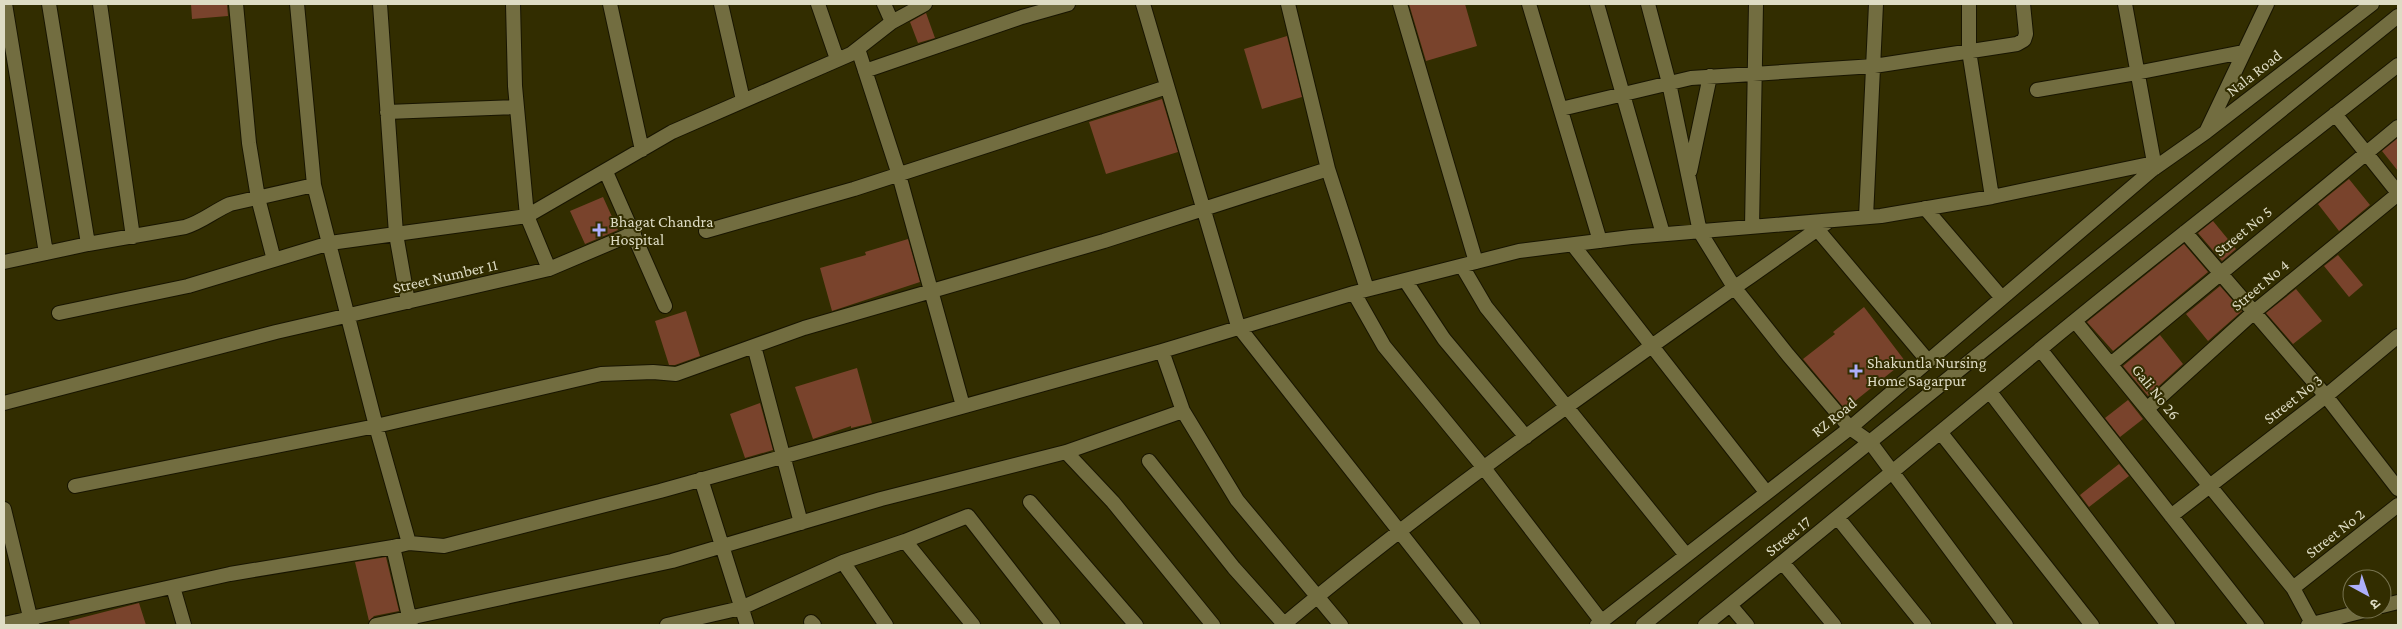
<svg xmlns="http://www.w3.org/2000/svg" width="2402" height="629" viewBox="0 0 2402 629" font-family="'Crimson Pro','Noto Sans Devanagari',serif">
<rect width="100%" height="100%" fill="#322d00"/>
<!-- building -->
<path fill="#79432c" d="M191,4H227L228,16L192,19Z
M1409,4H1465L1477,46L1426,61Z
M926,13L935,38L918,43L910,22Z
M1287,36L1302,97L1262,109L1244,49Z
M1162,99L1178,152L1106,174L1089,122Z
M2398,138V171L2382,151Z
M2349,179L2370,205L2339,231L2318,204Z
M603,197L618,230L585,244L570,211Z
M2213,221L2236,249L2222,261L2198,233Z
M908,239L920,282L832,311L820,268L866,255L865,252Z
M2184,244L2208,272L2113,351L2087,322Z
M2338,255L2363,285L2349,297L2324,266Z
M2220,286L2242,311L2208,341L2186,314Z
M2296,289L2322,321L2293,344L2266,313Z
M1864,307L1905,361L1845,409L1803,359L1835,334L1833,332Z
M686,311L700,356L675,365H669L655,321Z
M2160,335L2183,364L2148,396L2123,366Z
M857,368L872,423L851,428V426L813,439L795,387Z
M2128,400L2143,419L2120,437L2105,418Z
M760,403L773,450L745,458L730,414Z
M2119,464L2129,476L2089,507L2080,495Z
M386,557L399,611L374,616L369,621L355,562Z
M139,603L146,625H70L69,621Z"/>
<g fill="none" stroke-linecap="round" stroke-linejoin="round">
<!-- minor casing -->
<g stroke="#181501" stroke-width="16">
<path id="minor" d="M5,4L46,253
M49,4L88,244
M100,4L133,237
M236,4L249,143L258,198L274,260
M297,4L314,185
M380,4L396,234L408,302
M513,4L515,86L527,216L549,269
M610,4L642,150
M721,4L743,100
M818,4L837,59
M884,4L892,22
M1143,4L1238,326L1473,625
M1400,4L1476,262
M1529,4L1600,241
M1597,4L1663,234
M1648,4L1669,83L1700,232L1734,287L1788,355L1850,428L1870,442L2006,625
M1969,4V51L1992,197
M2125,4L2155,168
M858,49L899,175L963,406
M865,71L1022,17L1068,4
M2037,90L2136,73L2243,52
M1561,109L1691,78L1874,66L2017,44L2024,40L2026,34L2023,4
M387,112L517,107
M2335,114L2398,193
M2207,130L2267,4
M1328,169L1367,289
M1690,171L1710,76
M606,172L665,306
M1925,208L2002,298
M1866,217L1876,4
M1752,227L1756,4
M1817,229L1928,361
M706,231L854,189L1167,87
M2185,232L2326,396L2398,489
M1573,245L1766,492
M4,262L88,244L185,227C202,222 214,211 230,204L314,185L376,426L601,374L653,372L676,374L804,328L1104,241L1328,169L1288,4
M1462,266L1486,307L1686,555
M1405,280L1444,339L1526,437
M1354,293L1384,346L1484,468L1602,622
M59,313L188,286L330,243L527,216L672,132L851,54L892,22L925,4
M2075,321L2293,588L2313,625
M754,346L801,523
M2040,349L2257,625
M1162,351L1183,411L1237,500L1341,625
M2111,364L2398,127
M1990,392L2168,625
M4,403L276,332L549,269L634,233
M2148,408L2254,312L2398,194
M1941,433L2092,625
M1066,452L1113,502L1213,625
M1149,461L1234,568L1284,624
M701,479L747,625
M75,486L376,426L409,543
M1030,502L1136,625
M4,509L32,625
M2171,516L2326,396L2398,336
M1838,518L1924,625
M905,541L973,625
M393,547L411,625
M843,562L886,625
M1783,563L1834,625
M173,587L184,625
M2293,588L2398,505
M1730,605L1747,625
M2382,606L2398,602
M811,622L814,625
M4,624L230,574L393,547L409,543L444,546L660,491L1162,351L1354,293L1519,251L1631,237L1881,216L1992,197L2154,163
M376,625L672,561L881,499L1066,452L1183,411
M667,625L741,608L843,562L905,541L968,516L1053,625
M1283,625C1456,480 1644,352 1829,221
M1597,625L1850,428L2152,170L2206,132L2372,4
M1705,625C1819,533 1931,440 2044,346C2160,250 2280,158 2398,65
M2308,625L2372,609"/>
</g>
<!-- tertiary casing -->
<g stroke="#181501" stroke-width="16">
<path id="tertiary" d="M1643,625L2398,16"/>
</g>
<!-- minor -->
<use href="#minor" stroke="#726d40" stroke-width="14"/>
<!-- tertiary -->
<use href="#tertiary" stroke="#726d40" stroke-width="14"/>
</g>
<!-- markers -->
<g fill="#adaffb" stroke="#322d00" stroke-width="2">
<path d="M596.5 222.5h5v5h5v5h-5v5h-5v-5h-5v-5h5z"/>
<path d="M1853.5 363.5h5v5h5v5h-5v5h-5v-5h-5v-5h5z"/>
</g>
<g text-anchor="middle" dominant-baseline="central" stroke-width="4" stroke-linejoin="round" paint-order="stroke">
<!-- street labels -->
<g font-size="16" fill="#dedcc4" stroke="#322d00">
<text transform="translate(2254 73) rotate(-38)">Nala Road</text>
<text transform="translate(2243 231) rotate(-39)">Street No 5</text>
<text transform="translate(445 276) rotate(-13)">Street Number 11</text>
<text transform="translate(2260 285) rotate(-40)">Street No 4</text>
<text transform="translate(2156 392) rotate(51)">Gali No 26</text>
<text transform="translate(2293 399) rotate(-38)">Street No 3</text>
<text transform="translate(1834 417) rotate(-39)">RZ Road</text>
<text transform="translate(2335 533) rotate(-38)">Street No 2</text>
<text transform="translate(1788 536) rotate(-39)">Street 17</text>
</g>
<!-- poi labels -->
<g font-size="16" fill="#dedcc4" stroke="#322d00" text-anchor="start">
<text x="610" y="221">Bhagat Chandra<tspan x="610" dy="18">Hospital</tspan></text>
<text x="1867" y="362">Shakuntla Nursing<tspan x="1867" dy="18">Home Sagarpur</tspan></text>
</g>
</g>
<!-- border -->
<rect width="2402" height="629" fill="none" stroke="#dedcc4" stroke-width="10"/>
<!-- north arrow -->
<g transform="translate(2367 594) rotate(140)"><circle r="24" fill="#322d00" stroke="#77734e"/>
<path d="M0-4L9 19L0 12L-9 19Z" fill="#adaffb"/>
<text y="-8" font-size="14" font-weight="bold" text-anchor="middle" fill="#dedcc4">उ</text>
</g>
</svg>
